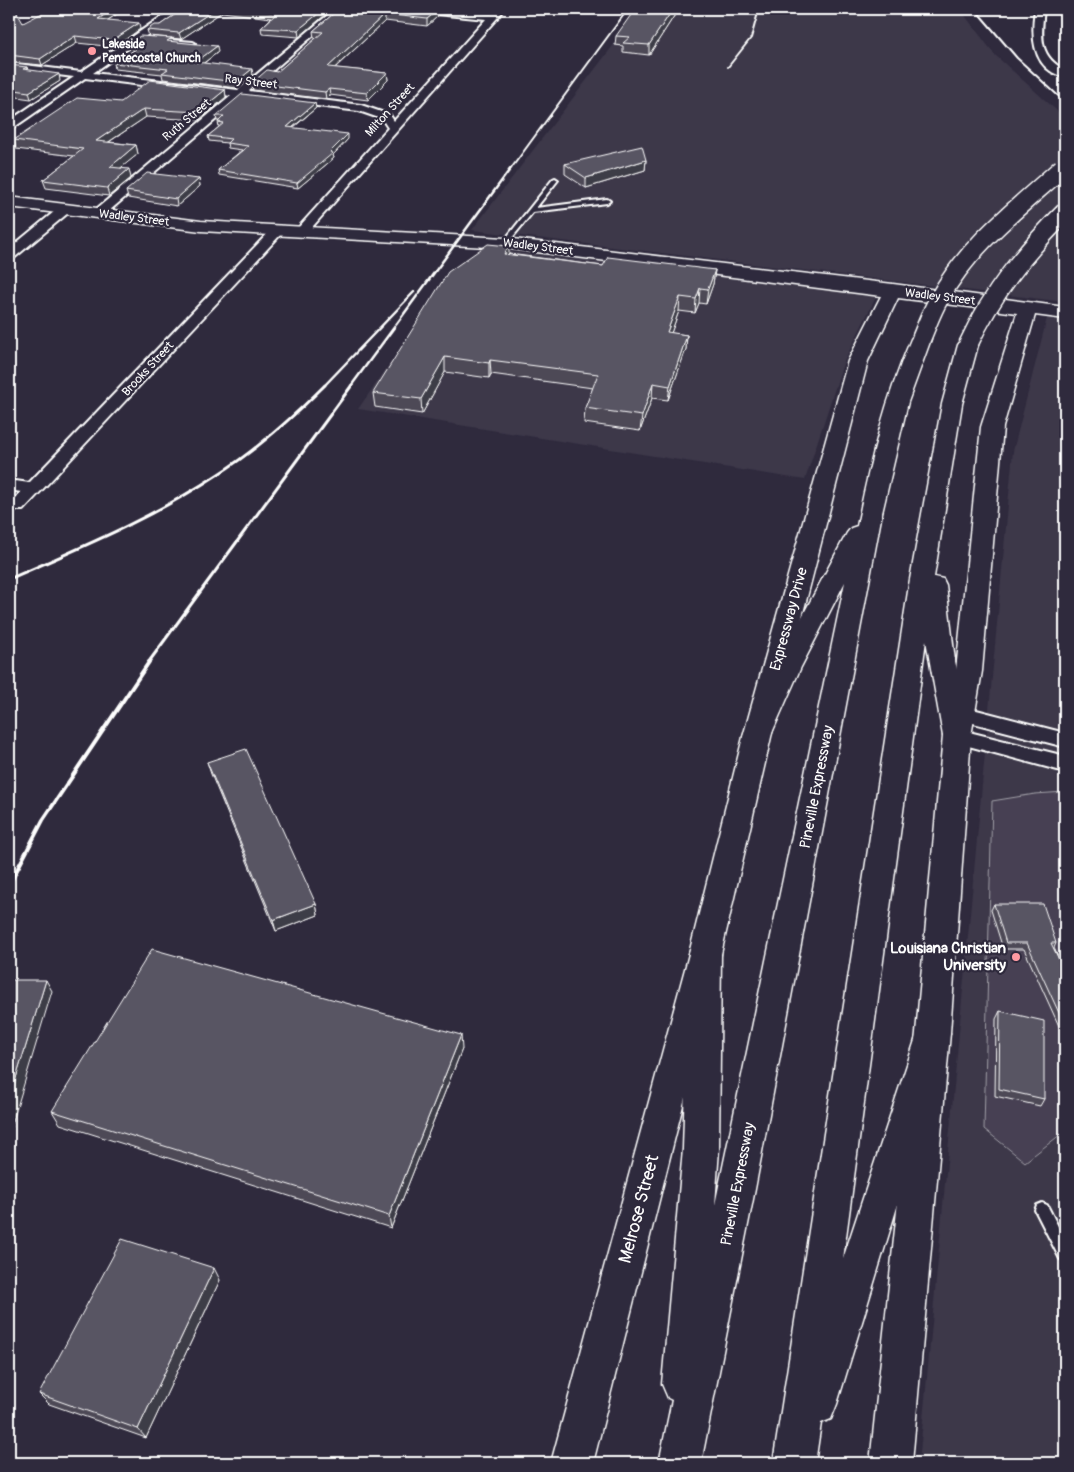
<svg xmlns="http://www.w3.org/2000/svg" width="1074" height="1472" viewBox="0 0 1074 1472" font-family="Pangolin,sans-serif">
<rect width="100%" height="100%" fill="#2f2a3d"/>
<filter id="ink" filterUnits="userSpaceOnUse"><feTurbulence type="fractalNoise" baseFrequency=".02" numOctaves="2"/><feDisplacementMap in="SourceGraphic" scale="10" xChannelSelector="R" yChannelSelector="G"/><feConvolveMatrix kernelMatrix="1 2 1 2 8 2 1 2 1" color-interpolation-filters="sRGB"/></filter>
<g filter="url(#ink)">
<!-- built -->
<path fill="#3c3749" d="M641,9H960L995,55L1065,118V302L472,230Z
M487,248L877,295L843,364L805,480L358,409L447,283Z
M1047,318L1065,321V1463H919L1013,451Z"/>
<!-- green -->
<path fill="#464152" stroke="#a2a0a8" d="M1065,792V1131L1025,1162L984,1129L992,801L1035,794Z"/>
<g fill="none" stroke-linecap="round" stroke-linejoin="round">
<!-- lane casing -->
<g stroke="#fff" stroke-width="4">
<path id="lane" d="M159,39L193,42L195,43L193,44L157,41Z
M555,178L558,180L536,208L607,199L610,201L607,203L533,212L507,244H503V242L553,179Z
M1042,1203L1047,1205L1065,1240V1261L1060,1259L1035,1210L1037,1205Z"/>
</g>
<!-- street casing -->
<g stroke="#fff" stroke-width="4">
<path id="street" d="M173,9H184L93,73L238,90L335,9H344L249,91L361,105L390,115L394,121L486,19L416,12L412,9H440L491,14L495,9H505L306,234H298L296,231L298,228L388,128L382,119L359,111L242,97L102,217H94L92,214L94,211L231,96L85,78L13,128L9,129V121L74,77L9,69V63L81,72Z
M1035,9H1044C1041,36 1038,56 1065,70V77C1032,70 1031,36 1035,9Z
M64,206L70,210L68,213L14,258L9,259V249L60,207Z
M278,226L282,227L284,230L282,233L40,492L23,510H11L9,506L21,492L9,490V480L29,483L274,227Z
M961,706L1065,733V747L954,718L951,713L954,708Z
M957,729L1065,756V772L950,741L947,736L950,731Z"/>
</g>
<!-- secondary casing -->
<g stroke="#fff" stroke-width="3">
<path id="secondary" d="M9,197L201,221L505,238L893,284L1065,307V319L1035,315L1003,427L982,671L971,736L950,1033L912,1463H870L916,1033L943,736L956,671L981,427L1017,313L898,298L868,361L771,737L721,954L593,1463H551L689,954L743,737L848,361L881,296L505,248L201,231L9,207Z"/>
</g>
<!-- highway casing -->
<g stroke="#fff" stroke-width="3">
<path id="highway" d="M921,333L928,335L931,339L908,402L882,513L755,1189L701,1463H659L672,1400L668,1398L662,1384L683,1149L689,954L694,944L705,940L716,944L721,954L719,1149L715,1205L845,582L801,667L767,744L757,747L747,744L743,737L775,667L847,533L851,528L857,526C870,462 885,399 911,339L914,335Z
M968,339L975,341L978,345L962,404L934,577L943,579L946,585L955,661L971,736L967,743L957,746L947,743L943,736L926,640L843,1259L921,1022L933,1018L945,1022L950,1033L837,1404L831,1419L821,1423L815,1463H773L909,585L942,404L958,345L961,341Z"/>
</g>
<!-- lane -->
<use href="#lane" fill="#2f2a3d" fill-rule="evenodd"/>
<!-- street -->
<use href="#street" fill="#2f2a3d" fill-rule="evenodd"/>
<!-- secondary -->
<use href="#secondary" fill="#2f2a3d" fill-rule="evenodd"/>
<!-- highway -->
<use href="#highway" fill="#2f2a3d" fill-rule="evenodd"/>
<!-- rail-far3 -->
<path stroke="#fff" stroke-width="2" d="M975,9L1017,58L1065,102
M728,67L751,38L759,9
M510,170L628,9"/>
<!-- rail-far2 -->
<path stroke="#fff" stroke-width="2.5" d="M324,386L414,292
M351,386L511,168"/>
<!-- rail-far1 -->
<path stroke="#fff" stroke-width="3" d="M9,579C80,548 152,518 217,475C257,450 292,418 325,385
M148,663L352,385"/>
<!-- rail -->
<path stroke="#fff" stroke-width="4" d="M9,885L43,820L149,662"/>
<!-- highway-bridge-far1 casing -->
<g stroke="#fff" stroke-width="16" stroke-linecap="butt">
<path id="highway-bridge-far1" d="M1061,170L1065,166"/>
</g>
<!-- highway-bridge casing -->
<g stroke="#fff" stroke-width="21" stroke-linecap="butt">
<path id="highway-bridge" d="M921,339C927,325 932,310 940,297C970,244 1018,208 1062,168
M968,345C992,293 1025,252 1065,212"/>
</g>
<!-- highway-bridge-far1 -->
<use href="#highway-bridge-far1" stroke="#2f2a3d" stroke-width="14"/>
<!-- highway-bridge -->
<use href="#highway-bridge" stroke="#2f2a3d" stroke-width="18"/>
</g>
<!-- wall -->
<path fill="#4d4956" stroke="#fff" d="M9,9L23,23L125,9L108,20L140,29L115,47L77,43L42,65L9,62Z
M183,9H332L299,37L262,34L261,28L271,18L222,12L181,39L149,36L147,30L160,25Z
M339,9L438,16L427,26L385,21L335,68L387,73L388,80L368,100L330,95L326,99L253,90L252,83L277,72L317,38H314L313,31Z
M676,13L649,55L623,52V46L615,45L616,36L657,14Z
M173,42L218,52L204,63L253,75L237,88L163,79L162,74L115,69L114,63L134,50V49L131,48L130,43Z
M27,67L28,70L60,81L31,99L17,97L9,102Z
M225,90L226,97L199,120L146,117L109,142L136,145L138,154L120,168L131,178L109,196L46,188L43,180L74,156L16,149L14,140L121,102Z
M315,103L316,108L293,128L348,139L333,155L334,158L298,188L219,175L218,170L242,150L228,148L227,143L209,141L208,136L219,127L218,122L219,121H217L216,116Z
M646,160L645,170L586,188L565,174V164Z
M199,179L200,186L177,206L128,198L126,191Z
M509,254L603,266L715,270L713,284L706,304L699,303L695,313L679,311L671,333L687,335L686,349L668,400L652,398L640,431L584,423L585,408L593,388L491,374L489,378L445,372L422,414L375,407L373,393Z
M1065,522V537L1060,535Z
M207,762L316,904L318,915L276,931L211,774Z
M994,904L1056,943L1054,948L1065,972V1037H1064L1024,949H1003L991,910Z
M1000,1011L1044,1099L1040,1106L995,1096L996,1019Z
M462,1049L391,1228L60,1124L52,1111Z
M220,1280L146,1438L49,1404L39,1394Z"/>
<!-- shaded-wall -->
<path fill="#3e3c46" stroke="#fff" d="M114,9H125L100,25L98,19Z
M216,9H221L222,12L181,39L179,33Z
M324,9H332L299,37L298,30Z
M673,9H676V13L649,55V45Z
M438,10V16L427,26V19Z
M385,14V21L328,74V67Z
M139,23L140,29L115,47L113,40Z
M75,36L77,43L42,65L40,59Z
M217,46L218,52L197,68L196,62Z
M252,69L253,75L237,88L236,82Z
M387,73L388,80L368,100L367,93Z
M59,74L60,81L31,99L29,92Z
M329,89L330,95L326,99L325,92Z
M15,90L17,97L9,102V94Z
M225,90L226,97L199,120L198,112Z
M315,103L316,108L287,132V127Z
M144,109L146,117L98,149L96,141Z
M348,134V139L333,155L334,158L298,188L297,183L330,152Z
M136,145L138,154L112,175L110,167Z
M646,160L645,170L586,188V178Z
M129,169L131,178L109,196L107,188Z
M199,179L200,186L177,206L176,199Z
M509,246V260L504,254Z
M715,270L713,284L706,304L708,289Z
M700,288L699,303L695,313L696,299Z
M680,297L679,311L666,347L667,332Z
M687,335L686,349L668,400L670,386Z
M445,357V372L422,414L421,399Z
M490,360L491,374L489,378V363Z
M653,383L652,398L640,431L642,416Z
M316,904L318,915L276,931L273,920Z
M46,980L52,991L9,1134V1101Z
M461,1035L462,1049L391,1228L389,1216Z
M214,1268L220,1280L146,1438L138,1429Z"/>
<!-- building -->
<path fill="#595564" stroke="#fff" d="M9,9H15L23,23L50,9H114L98,19L139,23L113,40L75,36L40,59L9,55Z
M183,9H216L179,33L147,30L154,25H160Z
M247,9H324L298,30L261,28L277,13Z
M339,9H427L438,10L427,19L385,14L328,67L387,73L367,93L329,89L325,92L252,83L267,70L277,72L323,32L313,31Z
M664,9H673L649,45L623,43L630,37L616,36L633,12L657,14Z
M140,36L172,38L167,41L217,46L196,62L252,69L236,82L162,73L168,69L114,63L136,49L133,45L135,43H130Z
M9,65L27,67L23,69L59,74L29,92L15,90L9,94Z
M150,80L225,90L198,112L144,109L96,141L136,145L110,167L129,169L107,188L43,180L83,149L14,140L77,98L121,102Z
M242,94L315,103L287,127L348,134L330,152L333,153L297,183L218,170L248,146L227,143L231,139L208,136L224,123L218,122L224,116H216Z
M642,146L646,160L586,178L565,164Z
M147,173L199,179L176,199L126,191Z
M488,244L509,246L504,254L603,266L608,257L715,270L708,289L700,288L696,299L680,297L667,332L687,335L670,386L653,383L642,416L585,408L598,374L490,360L489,363L445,357L421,399L373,393L448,272Z
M246,749L316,904L273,920L207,762Z
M994,904H1043L1056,943H1051L1065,972V1026L1027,943H1006Z
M152,949L461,1035L389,1216L52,1111Z
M9,980H46L9,1101Z
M1000,1011L1044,1021V1099L999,1089Z
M122,1239L214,1268L138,1429L39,1394Z"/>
</g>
<!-- markers -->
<g fill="#ff9aa2" stroke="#2f2a3d" stroke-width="2">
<circle cx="92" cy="51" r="5"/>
<circle cx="1016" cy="957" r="5"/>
</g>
<g text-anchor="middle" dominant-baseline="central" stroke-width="4.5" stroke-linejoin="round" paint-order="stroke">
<!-- far-poi labels -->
<g font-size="12" font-weight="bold" fill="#fff" stroke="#2f2a3d" text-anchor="start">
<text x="102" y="44">Lakeside<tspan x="102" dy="14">Pentecostal Church</tspan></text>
</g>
<!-- far-street labels -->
<g font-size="12" fill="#fff" stroke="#2f2a3d">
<text transform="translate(251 82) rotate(7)">Ray Street</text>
<text transform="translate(390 110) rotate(-48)">Milton Street</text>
<text transform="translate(187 120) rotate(-40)">Ruth Street</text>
<text transform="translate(134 218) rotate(7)">Wadley Street</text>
<text transform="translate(538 247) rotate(7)">Wadley Street</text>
<text transform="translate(940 297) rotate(7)">Wadley Street</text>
<text transform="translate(148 369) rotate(-47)">Brooks Street</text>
</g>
<!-- street labels -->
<g font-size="15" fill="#fff" stroke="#2f2a3d">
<text transform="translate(789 619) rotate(-75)">Expressway Drive</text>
<text transform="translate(817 787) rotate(-79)">Pineville Expressway</text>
<text transform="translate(738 1184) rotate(-79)">Pineville Expressway</text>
</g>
<!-- poi labels -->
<g font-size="15" font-weight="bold" fill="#fff" stroke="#2f2a3d" text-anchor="end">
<text x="1006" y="948">Louisiana Christian<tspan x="1006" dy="17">University</tspan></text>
</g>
<!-- near-street labels -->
<g font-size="18" fill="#fff" stroke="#2f2a3d">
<text transform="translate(639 1209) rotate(-75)">Melrose Street</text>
</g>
</g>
<!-- margin -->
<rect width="1074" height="1472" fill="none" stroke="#2f2a3d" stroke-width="30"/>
<rect x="15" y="15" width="1044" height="1442" fill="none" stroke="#fff" stroke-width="2" filter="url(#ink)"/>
</svg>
